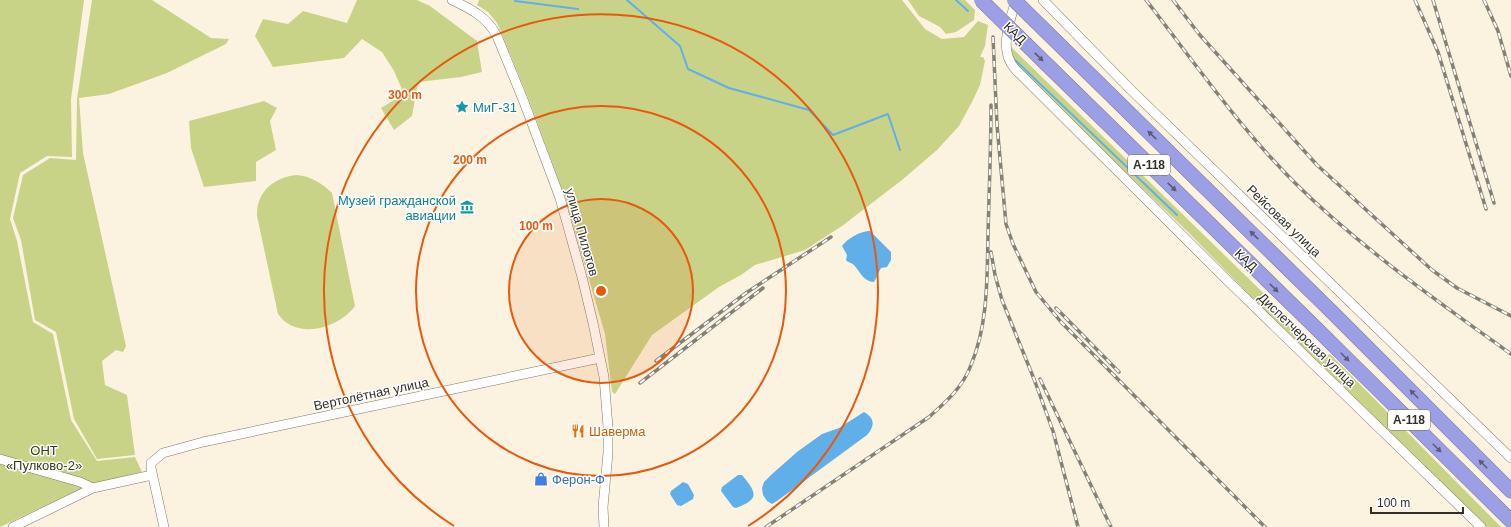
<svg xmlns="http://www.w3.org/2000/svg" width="1511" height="527" viewBox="0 0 1511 527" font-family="Helvetica,sans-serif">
<rect width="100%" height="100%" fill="#fbf3e0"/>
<!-- green -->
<path fill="#c9d388" d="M0,0H84L71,99L72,157L47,156L20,173L10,219L17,241L33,322L53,334L71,420L97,461L135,457L142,472L83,488L0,527Z
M92,0H152L211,38L229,39L226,44L167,73L109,94L79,98L83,153L126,346L123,352L116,350L102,361L105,385L127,395L135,455L97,459L74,419L56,332L35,320L21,240L13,218L23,175L50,158L76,160L77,99Z
M357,0H417L430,6L477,41L482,72L461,77L418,82L412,116L394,130L381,108L404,94L394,71L382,52L362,39L344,58L273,67L255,36L263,19L288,24L303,11L347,23Z
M479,0H902L925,29L942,39L964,37L978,21L988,25L985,46L980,57H983L985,61L980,85L972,102L959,126L937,150L902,180L842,226L805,250L755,265L741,275L719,287L652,335L615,394L612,392L605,334L565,197L529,100L502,34L497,23L488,12L477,5Z
M908,0H965L975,10L974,20L956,32L946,34L940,27L919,16Z
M1010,46L1327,355L1330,354L1501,527H1487L1271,317L1189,233L1065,114L1021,70L1011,58Z
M264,101L277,108L270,121L276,150L256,162V181L204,187L191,148L189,121Z
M297,175C310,176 322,183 332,193L355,306C339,328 297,341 278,314L257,216C256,192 274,177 297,175Z"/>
<!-- water -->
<path fill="#61afe8" d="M868,231H870L891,252V260L887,267L881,268L874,282C864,282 860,272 854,265C851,262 848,263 846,260L847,255L842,246C847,239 859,232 868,231Z
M864,412C875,418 875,426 867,435L777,501L772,504L767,501L763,495L762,488L764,482L771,475L797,452L822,434L839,428Z
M738,475H742C756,492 761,499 736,508L733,507L721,491L722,487Z
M683,482L688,484L694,495L693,499L681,506L677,505L670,494L671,491Z"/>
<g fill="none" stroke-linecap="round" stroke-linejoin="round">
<!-- stream -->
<path stroke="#61afe8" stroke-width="2" d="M627,0L680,46L688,69L729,88L809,110L833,135L888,114L900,150
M956,0L968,11
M515,1L578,9
M1015,60L1177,215"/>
<!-- minor casing -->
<g stroke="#7f7867" stroke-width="10">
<path id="minor" d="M452,0C471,9 487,17 497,36L524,102L560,198L582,277L593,323L604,377L608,427V453L603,507L604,527
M1016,0C1010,21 998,50 1015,69L1230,283L1481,527
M1043,0L1130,89L1511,458
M0,459L80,482L93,488L152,475
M13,527L93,488
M164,527L151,468V463L163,453L203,442L600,358"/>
</g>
<!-- highway casing -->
<g stroke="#7878a3" stroke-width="15">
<path id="highway" d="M1332,312L1511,491
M1317,329L1511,521"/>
</g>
<!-- minor -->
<use href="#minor" stroke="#fff" stroke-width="9"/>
<!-- highway -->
<use href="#highway" stroke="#9d9fe5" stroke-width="14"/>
<!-- rail casing -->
<g stroke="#868175" stroke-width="3.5">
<path id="rail" d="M1146,0C1194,62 1239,127 1295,183C1361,248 1436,300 1511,354
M1173,0L1199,34L1317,165L1432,270L1457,288L1511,316
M1415,0L1438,52L1486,209
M1433,0L1494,203
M1484,0L1498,31L1511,76
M993,37L997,125L1006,224L1013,244L1036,292L1061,322L1265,527
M991,252L995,275L1002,300L1034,379L1053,431L1078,527
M1056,308L1119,372
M656,361L746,293L831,237
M1040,379L1111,527
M640,383L763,288
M766,527L929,417C946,402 963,387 971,365C988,325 987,279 988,236C989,192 991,149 991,105"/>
</g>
<!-- rail -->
<use href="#rail" stroke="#fff" stroke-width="2" stroke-dasharray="6" stroke-linecap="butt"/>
<!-- highway-bridge casing -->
<g stroke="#7878a3" stroke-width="15" stroke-linecap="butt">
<path id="highway-bridge" d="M981,0L1317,329
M1014,0L1332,312"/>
</g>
<!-- highway-bridge -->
<use href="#highway-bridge" stroke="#9d9fe5" stroke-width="14"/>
</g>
<!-- one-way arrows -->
<defs><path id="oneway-solid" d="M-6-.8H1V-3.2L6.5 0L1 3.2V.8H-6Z"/></defs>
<g fill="#5d5c74">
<use href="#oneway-solid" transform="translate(1039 57) rotate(44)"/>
<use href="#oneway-solid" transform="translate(1152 135) rotate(-136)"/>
<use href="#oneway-solid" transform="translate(1172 187) rotate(44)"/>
<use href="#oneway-solid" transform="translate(1254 235) rotate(-136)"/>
<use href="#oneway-solid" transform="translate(1274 288) rotate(44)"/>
<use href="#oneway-solid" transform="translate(1345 357) rotate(45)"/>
<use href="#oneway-solid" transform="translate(1414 394) rotate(-135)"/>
<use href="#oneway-solid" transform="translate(1437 448) rotate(45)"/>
<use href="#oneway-solid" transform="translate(1483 464) rotate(-135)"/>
</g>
<!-- distance rings -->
<circle cx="601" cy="291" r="92" fill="#e8590c" fill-opacity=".12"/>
<g fill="none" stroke="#e8590c" stroke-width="2">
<circle cx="601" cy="291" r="92"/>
<circle cx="601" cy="291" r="185"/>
<path d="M454 526A277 277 0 1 1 748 526"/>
</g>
<!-- icons -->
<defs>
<g id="sight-bare" transform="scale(1.08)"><path d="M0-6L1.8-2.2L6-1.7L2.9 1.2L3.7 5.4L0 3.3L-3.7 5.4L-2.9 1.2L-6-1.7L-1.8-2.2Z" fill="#0f9aa8" stroke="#fff" stroke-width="2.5" paint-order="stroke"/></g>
<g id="museum-bare" transform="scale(1.08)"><path d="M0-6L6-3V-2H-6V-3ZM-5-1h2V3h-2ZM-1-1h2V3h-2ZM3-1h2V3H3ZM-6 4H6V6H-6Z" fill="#0f9aa8" stroke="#fff" stroke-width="2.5" paint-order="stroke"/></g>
<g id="restaurant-bare" transform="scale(1.08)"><path d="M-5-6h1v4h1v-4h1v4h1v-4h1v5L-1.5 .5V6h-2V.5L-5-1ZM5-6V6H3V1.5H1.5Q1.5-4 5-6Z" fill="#e8710a" stroke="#fff" stroke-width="2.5" paint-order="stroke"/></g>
<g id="shop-bare" transform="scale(1.08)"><path d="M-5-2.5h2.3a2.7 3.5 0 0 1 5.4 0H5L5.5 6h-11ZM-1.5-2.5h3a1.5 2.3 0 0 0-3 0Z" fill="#3f7fe0" stroke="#fff" stroke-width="2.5" paint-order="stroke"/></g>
</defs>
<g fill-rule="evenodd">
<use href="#sight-bare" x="462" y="107"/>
<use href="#museum-bare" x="467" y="207"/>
<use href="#restaurant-bare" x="578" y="431"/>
<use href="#shop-bare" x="541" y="479"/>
</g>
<g text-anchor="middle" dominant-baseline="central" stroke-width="3" stroke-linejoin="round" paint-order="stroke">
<!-- shield labels -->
<g fill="#fff" stroke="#706d68" stroke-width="1">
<rect x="1128" y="155" width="42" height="20" rx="3"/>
<rect x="1388" y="410" width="42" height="20" rx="3"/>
</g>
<g font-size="12" font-weight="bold" fill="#322f28">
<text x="1149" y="165">А-118</text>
<text x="1409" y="420">А-118</text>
</g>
<!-- street labels -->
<g font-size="13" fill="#322f28" stroke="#fff">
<text transform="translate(1015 33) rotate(44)">КАД</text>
<text transform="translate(1284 221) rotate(44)">Рейсовая улица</text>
<text transform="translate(582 232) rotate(74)">улица Пилотов</text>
<text transform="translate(1246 260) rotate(44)">КАД</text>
<text transform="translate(1307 340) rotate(44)">Диспетчерская улица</text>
<text transform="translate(371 394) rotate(-12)">Вертолётная улица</text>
</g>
<!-- culture labels -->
<g font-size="13" fill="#0d838f" stroke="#fff" text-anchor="start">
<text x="473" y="107">МиГ-31</text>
<text x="456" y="200" text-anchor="end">Музей гражданской<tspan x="456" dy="15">авиации</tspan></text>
</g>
<!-- food labels -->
<g font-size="13" fill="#c56008" stroke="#fff" text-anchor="start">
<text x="589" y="431">Шаверма</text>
</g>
<!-- park labels -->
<g font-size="13" fill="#373c16" stroke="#fff">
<text x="44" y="450">ОНТ<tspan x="44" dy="15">«Пулково-2»</tspan></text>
</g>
<!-- shop labels -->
<g font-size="13" fill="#366cbe" stroke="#fff" text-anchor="start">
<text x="552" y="479">Ферон-Ф</text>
</g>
</g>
<circle cx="601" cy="291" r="6" fill="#e8590c" stroke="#fff" stroke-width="2"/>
<g font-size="12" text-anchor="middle" font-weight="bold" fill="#e8590c" stroke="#fff" stroke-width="3" stroke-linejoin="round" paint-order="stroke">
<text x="405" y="99">300 m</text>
<text x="470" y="164">200 m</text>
<text x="536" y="230">100 m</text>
</g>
<!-- scale -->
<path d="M1371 507v6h92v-6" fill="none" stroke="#322f28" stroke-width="2"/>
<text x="1377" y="507" font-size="12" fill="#322f28" stroke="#ffffff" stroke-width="3" paint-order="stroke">100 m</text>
</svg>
